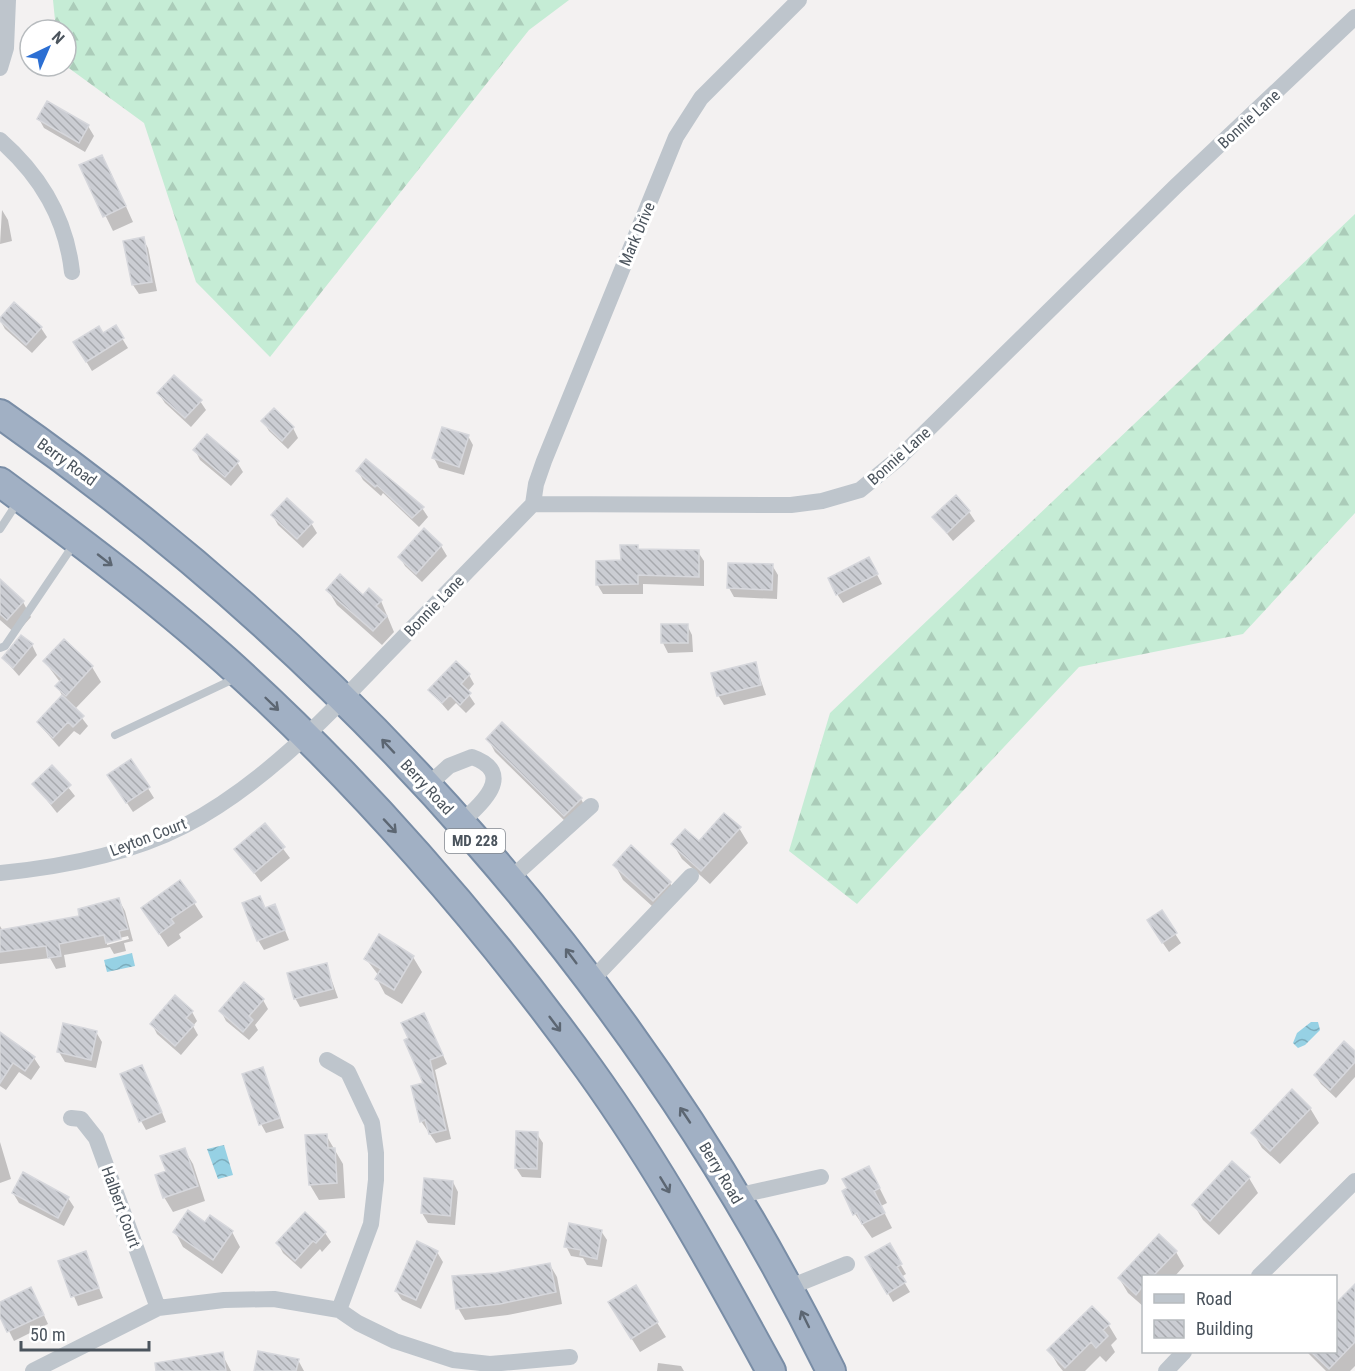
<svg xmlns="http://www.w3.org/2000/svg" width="1355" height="1371" viewBox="0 0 1355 1371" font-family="'Roboto Condensed',sans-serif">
<defs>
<pattern id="forest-firs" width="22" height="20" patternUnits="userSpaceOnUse" patternTransform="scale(1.5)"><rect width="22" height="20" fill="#c5ecd5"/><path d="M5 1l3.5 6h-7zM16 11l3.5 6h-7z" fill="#abccb9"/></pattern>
<pattern id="water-waves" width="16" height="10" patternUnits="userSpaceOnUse" patternTransform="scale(1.5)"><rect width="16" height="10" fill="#96d1e4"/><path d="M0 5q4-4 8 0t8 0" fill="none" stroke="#7cacbc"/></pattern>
<pattern id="building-back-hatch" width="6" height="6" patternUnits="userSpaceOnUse" patternTransform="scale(1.5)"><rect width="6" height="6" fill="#cbcdd3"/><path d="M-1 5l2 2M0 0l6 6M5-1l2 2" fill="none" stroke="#a7a9ae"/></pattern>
</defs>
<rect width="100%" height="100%" fill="#f3f1f1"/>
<!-- forest -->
<path fill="url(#forest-firs)" d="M53,0H569L529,30L270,357L196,282L144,123L66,66V30H56Z
M1355,214V513L1243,634L1079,667L857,904L789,851L830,713Z"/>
<!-- water -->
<path fill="url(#water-waves)" d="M132,953L135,966L107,972L104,960Z
M1311,1022H1318L1320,1030L1305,1045L1298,1048L1293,1043L1297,1033Z
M224,1145L233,1175L218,1179L207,1149Z"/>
<!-- shadow -->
<path fill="#0003" fill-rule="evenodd" d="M39,119L88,126L94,136L85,152L44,128Z
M81,166L110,171L133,222L113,231Z
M2,210L8,220L12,241L0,244Z
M143,239L148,248L157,291L139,294L133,285Z
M0,320L41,328L47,337L32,353L5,329Z
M115,327L128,348L92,371L75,343L103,335Z
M159,394L200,401L206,410L191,427L165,403Z
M274,410L293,428L298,438L288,449L269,431L263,421Z
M468,436L473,445L464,475L439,468L434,458Z
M195,450L237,462L243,472L231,486L200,460Z
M358,471L422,508L428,517L419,527L383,493L381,496L363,480Z
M969,512L975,521L953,541L934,518Z
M273,516L311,523L317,533L303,548L278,525Z
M424,530L441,546L447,556L422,582L405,566L400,557Z
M637,547L639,550L698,552L704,561V586L643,584V594H603L597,584Z
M772,565L778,575L777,599L734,597L729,588Z
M874,569L882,584L843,603L837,594Z
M0,581L23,602L31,617L16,634L0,620Z
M328,590L381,601L394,632L382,645L337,605Z
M663,625H687L692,635L693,652L668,653L663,643Z
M64,641L92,667L101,682L75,709L88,726L80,735L74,731L59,747L38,723L63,697L57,686L60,682L45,662Z
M32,645L37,655L19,676L4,659Z
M755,664L766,695L724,705L718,695Z
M469,675L474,684L467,692L475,704L466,713L456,703L448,711L430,690Z
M488,739L581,799L588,812L572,828L495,752Z
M131,761L154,798L133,812L115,785Z
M52,767L75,796L57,813L34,784Z
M265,825L290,858L261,882L236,849Z
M739,828L748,843L710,884L682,859L673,844L699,843Z
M615,865L670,883L678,897L662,915L623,880Z
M260,898L266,909L279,916L289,940L264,950L258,940Z
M119,900L125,911L133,941L124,943L126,951L114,954L110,947L64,955L66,967L56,969L50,958L0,964V926L3,931L81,917ZM128,936L129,939L107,945V941Z
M194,903L203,917L179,934L181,938L168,947L143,909Z
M1161,912L1181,943L1169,952L1154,930Z
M413,957L422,972L402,1004L385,994L377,979L379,976L366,959Z
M326,964L338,998L300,1007L295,998Z
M263,1000L268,1009L255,1025L258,1030L249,1040L226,1021L221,1011Z
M192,1012L197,1021L193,1026L198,1035L181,1055L157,1034L152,1024Z
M429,1024L447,1064L435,1070L451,1139L436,1143L421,1121Z
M96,1032L102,1042L96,1068L65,1062L59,1052Z
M0,1044L34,1058L40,1067L31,1080L19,1072L6,1090L0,1086Z
M1355,1053V1077L1336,1098L1321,1084L1315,1075Z
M262,1069L284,1128L266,1133L261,1124Z
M147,1077L166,1122L146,1130L141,1121Z
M1310,1108L1319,1123L1280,1164L1262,1148L1253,1133Z
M537,1134L543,1143L541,1178L522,1177L516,1168Z
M326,1135L343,1164L345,1198L319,1200L310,1185L306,1136Z
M0,1142L11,1179L0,1183Z
M184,1149L193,1164L205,1201L173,1212L164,1197L167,1172Z
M1232,1163L1249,1178L1258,1193L1219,1235L1203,1220L1194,1205Z
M453,1182L458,1192L455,1225L428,1223L422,1213Z
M877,1183L887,1203L881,1206L892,1228L872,1238L855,1214Z
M13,1193L68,1198L74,1207L64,1226L19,1203Z
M305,1214L325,1233L331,1242L322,1252L320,1249L301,1269L283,1253L278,1243Z
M205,1224L232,1232L240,1247L222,1274L183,1247L175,1232Z
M601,1231L607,1240L602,1267L587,1265L583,1258L571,1256L566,1246Z
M889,1245L906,1274L901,1277L910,1292L893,1302L867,1258Z
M437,1252L443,1262L421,1309L402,1300L396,1291Z
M1176,1252L1184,1266L1175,1276H1144V1307L1128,1293L1119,1278Z
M85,1253L103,1298L78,1306L60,1262Z
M550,1265L557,1277L562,1304L508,1315L465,1320L458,1308L497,1274Z
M1355,1286V1366L1350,1371H1326L1307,1352H1336Z
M635,1287L666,1337L640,1352L618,1317Z
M36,1298L48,1324L14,1341L0,1313V1303Z
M1108,1324L1117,1339L1111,1345L1115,1352L1106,1362L1100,1356L1085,1371H1063L1058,1365L1049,1350Z
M222,1354L231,1371H174Z
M298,1360L304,1371H256Z
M658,1363L681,1366L684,1371H657Z"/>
<!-- building -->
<path fill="url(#building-back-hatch)" stroke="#d6d7dc" stroke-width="1.5" d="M47,101L89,125L79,143L37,119Z
M102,155L126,206L103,217L79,165Z
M144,237L152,282L132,285L123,241Z
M14,302L42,327L26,345L0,321V318Z
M116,325L124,338L86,362L73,342L99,326L103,333Z
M174,375L202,400L185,418L157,393Z
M274,408L294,427L282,441L261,421Z
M442,427L469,435L459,467L432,458Z
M207,434L239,461L225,477L193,450Z
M366,459L424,507L412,518L377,485L375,487L356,471Z
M956,495L970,511L947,533L932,517Z
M287,498L313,522L297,539L271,515Z
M424,528L442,545L416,574L398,557Z
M620,545H638V549L699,550V577L638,575V584L596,585V561L621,560Z
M869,557L878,574L836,595L828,578Z
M728,563L773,564L772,590L727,588Z
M340,574L363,595L369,588L382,600L376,606L387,616L373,631L326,590Z
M0,579L24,601L7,620L0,614Z
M661,624H688V643H661Z
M21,635L33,644L13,668L2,658Z
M64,639L93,666L66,696L55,686L62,679L43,661Z
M456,661L470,674L461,684L471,693L460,705L450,695L442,703L428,690Z
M756,662L761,685L717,696L711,673Z
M62,695L84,716L73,727L68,722L53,738L37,722Z
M502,722L582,798L564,816L486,739Z
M131,759L150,787L126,803L107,775Z
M52,765L71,785L51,804L32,784Z
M724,813L741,827L701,871L671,844L685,829L699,841Z
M265,823L285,847L254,873L234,849Z
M631,845L671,882L653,901L613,865Z
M180,880L196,902L171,919L174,923L159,934L141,908Z
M260,896L265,908L275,904L285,930L257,941L242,903Z
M119,898L128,929L119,931L121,939L106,943L104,935L59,944L61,956L48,958L46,946L0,952V930L79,916L78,909Z
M1162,910L1177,933L1162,943L1147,920Z
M379,934L414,956L394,990L375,979L381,969L364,959Z
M327,963L333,989L294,999L287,973Z
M244,982L264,999L249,1016L253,1020L243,1032L219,1011Z
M175,995L193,1011L186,1018L194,1025L175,1046L150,1024Z
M424,1013L443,1055L430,1060L446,1130L429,1134L425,1120L420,1122L411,1086L423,1083L404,1040L408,1038L401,1023Z
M63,1023L97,1031L91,1060L57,1052Z
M0,1032L35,1057L25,1071L13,1063L0,1083Z
M1344,1041L1355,1051V1062L1330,1090L1314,1075Z
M142,1065L162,1112L139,1122L120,1074Z
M263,1067L280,1118L259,1125L242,1074Z
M1292,1089L1311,1108L1270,1151L1251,1133Z
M516,1131L538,1132L537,1169L515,1168Z
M327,1134L328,1148H335L337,1183L309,1185L305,1135Z
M185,1148L198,1186L163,1198L155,1175L166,1171L160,1156Z
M1232,1161L1250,1177L1210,1221L1192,1205Z
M869,1166L880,1188L874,1191L885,1213L862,1224L857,1213L853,1215L842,1191L847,1188L842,1179Z
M23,1172L69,1197L58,1218L12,1193Z
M424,1178L453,1181L450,1216L421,1213Z
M188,1210L205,1222L210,1215L233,1231L213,1260L173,1232Z
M305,1212L326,1232L316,1243L313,1241L295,1261L276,1243Z
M569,1223L602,1230L597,1259L580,1255L581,1250L564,1247Z
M1159,1234L1177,1251L1153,1276H1143V1286L1136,1295L1118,1278Z
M417,1241L438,1251L416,1300L395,1291Z
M890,1243L902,1264L897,1267L906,1282L887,1294L865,1257Z
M86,1251L99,1288L71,1297L58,1261Z
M550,1263L556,1292L500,1304L456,1309L452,1276L496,1273Z
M1355,1284V1342L1329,1369L1311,1352H1335V1304Z
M636,1285L658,1322L631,1339L608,1302Z
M31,1287L44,1315L7,1332L0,1317V1302Z
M1092,1306L1110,1324L1103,1330L1108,1336L1096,1348L1091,1342L1065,1368L1047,1350Z
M258,1351L299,1359L296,1371H254Z
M223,1352L226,1371H156L155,1363Z"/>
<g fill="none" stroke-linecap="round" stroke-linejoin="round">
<!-- trunk casing -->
<g stroke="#798da6" stroke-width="32">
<path id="trunk" d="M0,414C350,658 643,988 831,1371
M0,482C77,539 153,596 225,660C357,778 485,925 589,1069C658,1165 715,1268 771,1371"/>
</g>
<!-- service -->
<path stroke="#bec5cc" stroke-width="8" d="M0,529L19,500
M0,648L5,646L74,544
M115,735L236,678"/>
<!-- minor -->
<path stroke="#bec5cc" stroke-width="16" d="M0,68L6,48L8,0
M0,140C41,176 66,218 72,272
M533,504L536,484L544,461L676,137L701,98L799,0
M427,786L449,766L472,757C517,773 481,805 460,823
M0,873C61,867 128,855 184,826C262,785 324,720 384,657C434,606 483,555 533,504L791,505L822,501L860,490L899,458L1176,186L1355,17
M509,880L591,806
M590,982L691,876
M327,1060L348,1072L372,1123L376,1153V1180L371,1224L339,1310
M71,1118L81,1119L96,1138L158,1308
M736,1196L821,1177
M1259,1276L1355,1181
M790,1287L847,1264
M33,1371L158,1308L224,1300L274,1299L339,1310L358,1323L395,1341L453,1360L490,1364L570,1357
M1166,1371L1184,1352"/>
<!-- trunk -->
<use href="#trunk" stroke="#a1b0c4" stroke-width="28"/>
</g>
<!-- one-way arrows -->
<defs><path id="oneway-shaft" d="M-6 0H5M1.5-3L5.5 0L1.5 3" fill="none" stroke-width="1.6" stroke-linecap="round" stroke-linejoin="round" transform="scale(1.5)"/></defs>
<g stroke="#5c6672">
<use href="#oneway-shaft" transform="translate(105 560) rotate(38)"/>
<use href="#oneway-shaft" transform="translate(272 704) rotate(44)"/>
<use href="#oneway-shaft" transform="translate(388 746) rotate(-133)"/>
<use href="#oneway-shaft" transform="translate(390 826) rotate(47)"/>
<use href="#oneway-shaft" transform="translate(571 956) rotate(-127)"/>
<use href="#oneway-shaft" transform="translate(555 1024) rotate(53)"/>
<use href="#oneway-shaft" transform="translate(685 1115) rotate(-124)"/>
<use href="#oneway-shaft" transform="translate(665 1185) rotate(59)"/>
<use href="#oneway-shaft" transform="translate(805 1319) rotate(-116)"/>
</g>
<g text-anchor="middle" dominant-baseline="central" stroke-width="6" stroke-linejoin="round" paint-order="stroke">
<!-- shield labels -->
<rect fill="#fff" stroke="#81878e" stroke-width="1.5" x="445" y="829" width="60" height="24" rx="4.5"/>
<g font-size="15" font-weight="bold" fill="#4b545d">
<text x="475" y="841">MD 228</text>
</g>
<!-- street labels -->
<g font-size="16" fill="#4b545d" stroke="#fff">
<text transform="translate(1249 119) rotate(-43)">Bonnie Lane</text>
<text transform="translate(637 234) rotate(-67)">Mark Drive</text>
<text transform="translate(899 456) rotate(-42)">Bonnie Lane</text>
<text transform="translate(67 462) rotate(36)">Berry Road</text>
<text transform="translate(434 606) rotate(-46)">Bonnie Lane</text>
<text transform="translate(427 787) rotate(47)">Berry Road</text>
<text transform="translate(148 837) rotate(-21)">Leyton Court</text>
<text transform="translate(721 1173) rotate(59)">Berry Road</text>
<text transform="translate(121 1207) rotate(70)">Halbert Court</text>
</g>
</g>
<!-- legend -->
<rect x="1142" y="1275" width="195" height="78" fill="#ffffff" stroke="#b7bbbe" stroke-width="1.5"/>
<rect x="1154" y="1294" width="30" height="9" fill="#bec5cc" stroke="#b7bbbe" stroke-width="1.5"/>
<text x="1196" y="1305" font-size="18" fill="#4b545d">Road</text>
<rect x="1154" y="1320" width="30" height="18" fill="url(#building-back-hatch)" stroke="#b7bbbe" stroke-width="1.5"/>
<text x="1196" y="1335" font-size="18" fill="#4b545d">Building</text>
<!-- north arrow -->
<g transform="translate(48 48) rotate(44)"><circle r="28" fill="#ffffff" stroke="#b7bbbe" stroke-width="1.5"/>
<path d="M0-4.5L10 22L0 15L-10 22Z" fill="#2c6fd3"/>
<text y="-9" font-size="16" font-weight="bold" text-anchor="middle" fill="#4b545d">N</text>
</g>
<!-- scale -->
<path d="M21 1341v9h128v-9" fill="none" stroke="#4b545d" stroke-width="3"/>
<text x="30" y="1341" font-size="18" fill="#4b545d" stroke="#ffffff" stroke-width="4.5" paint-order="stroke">50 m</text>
</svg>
